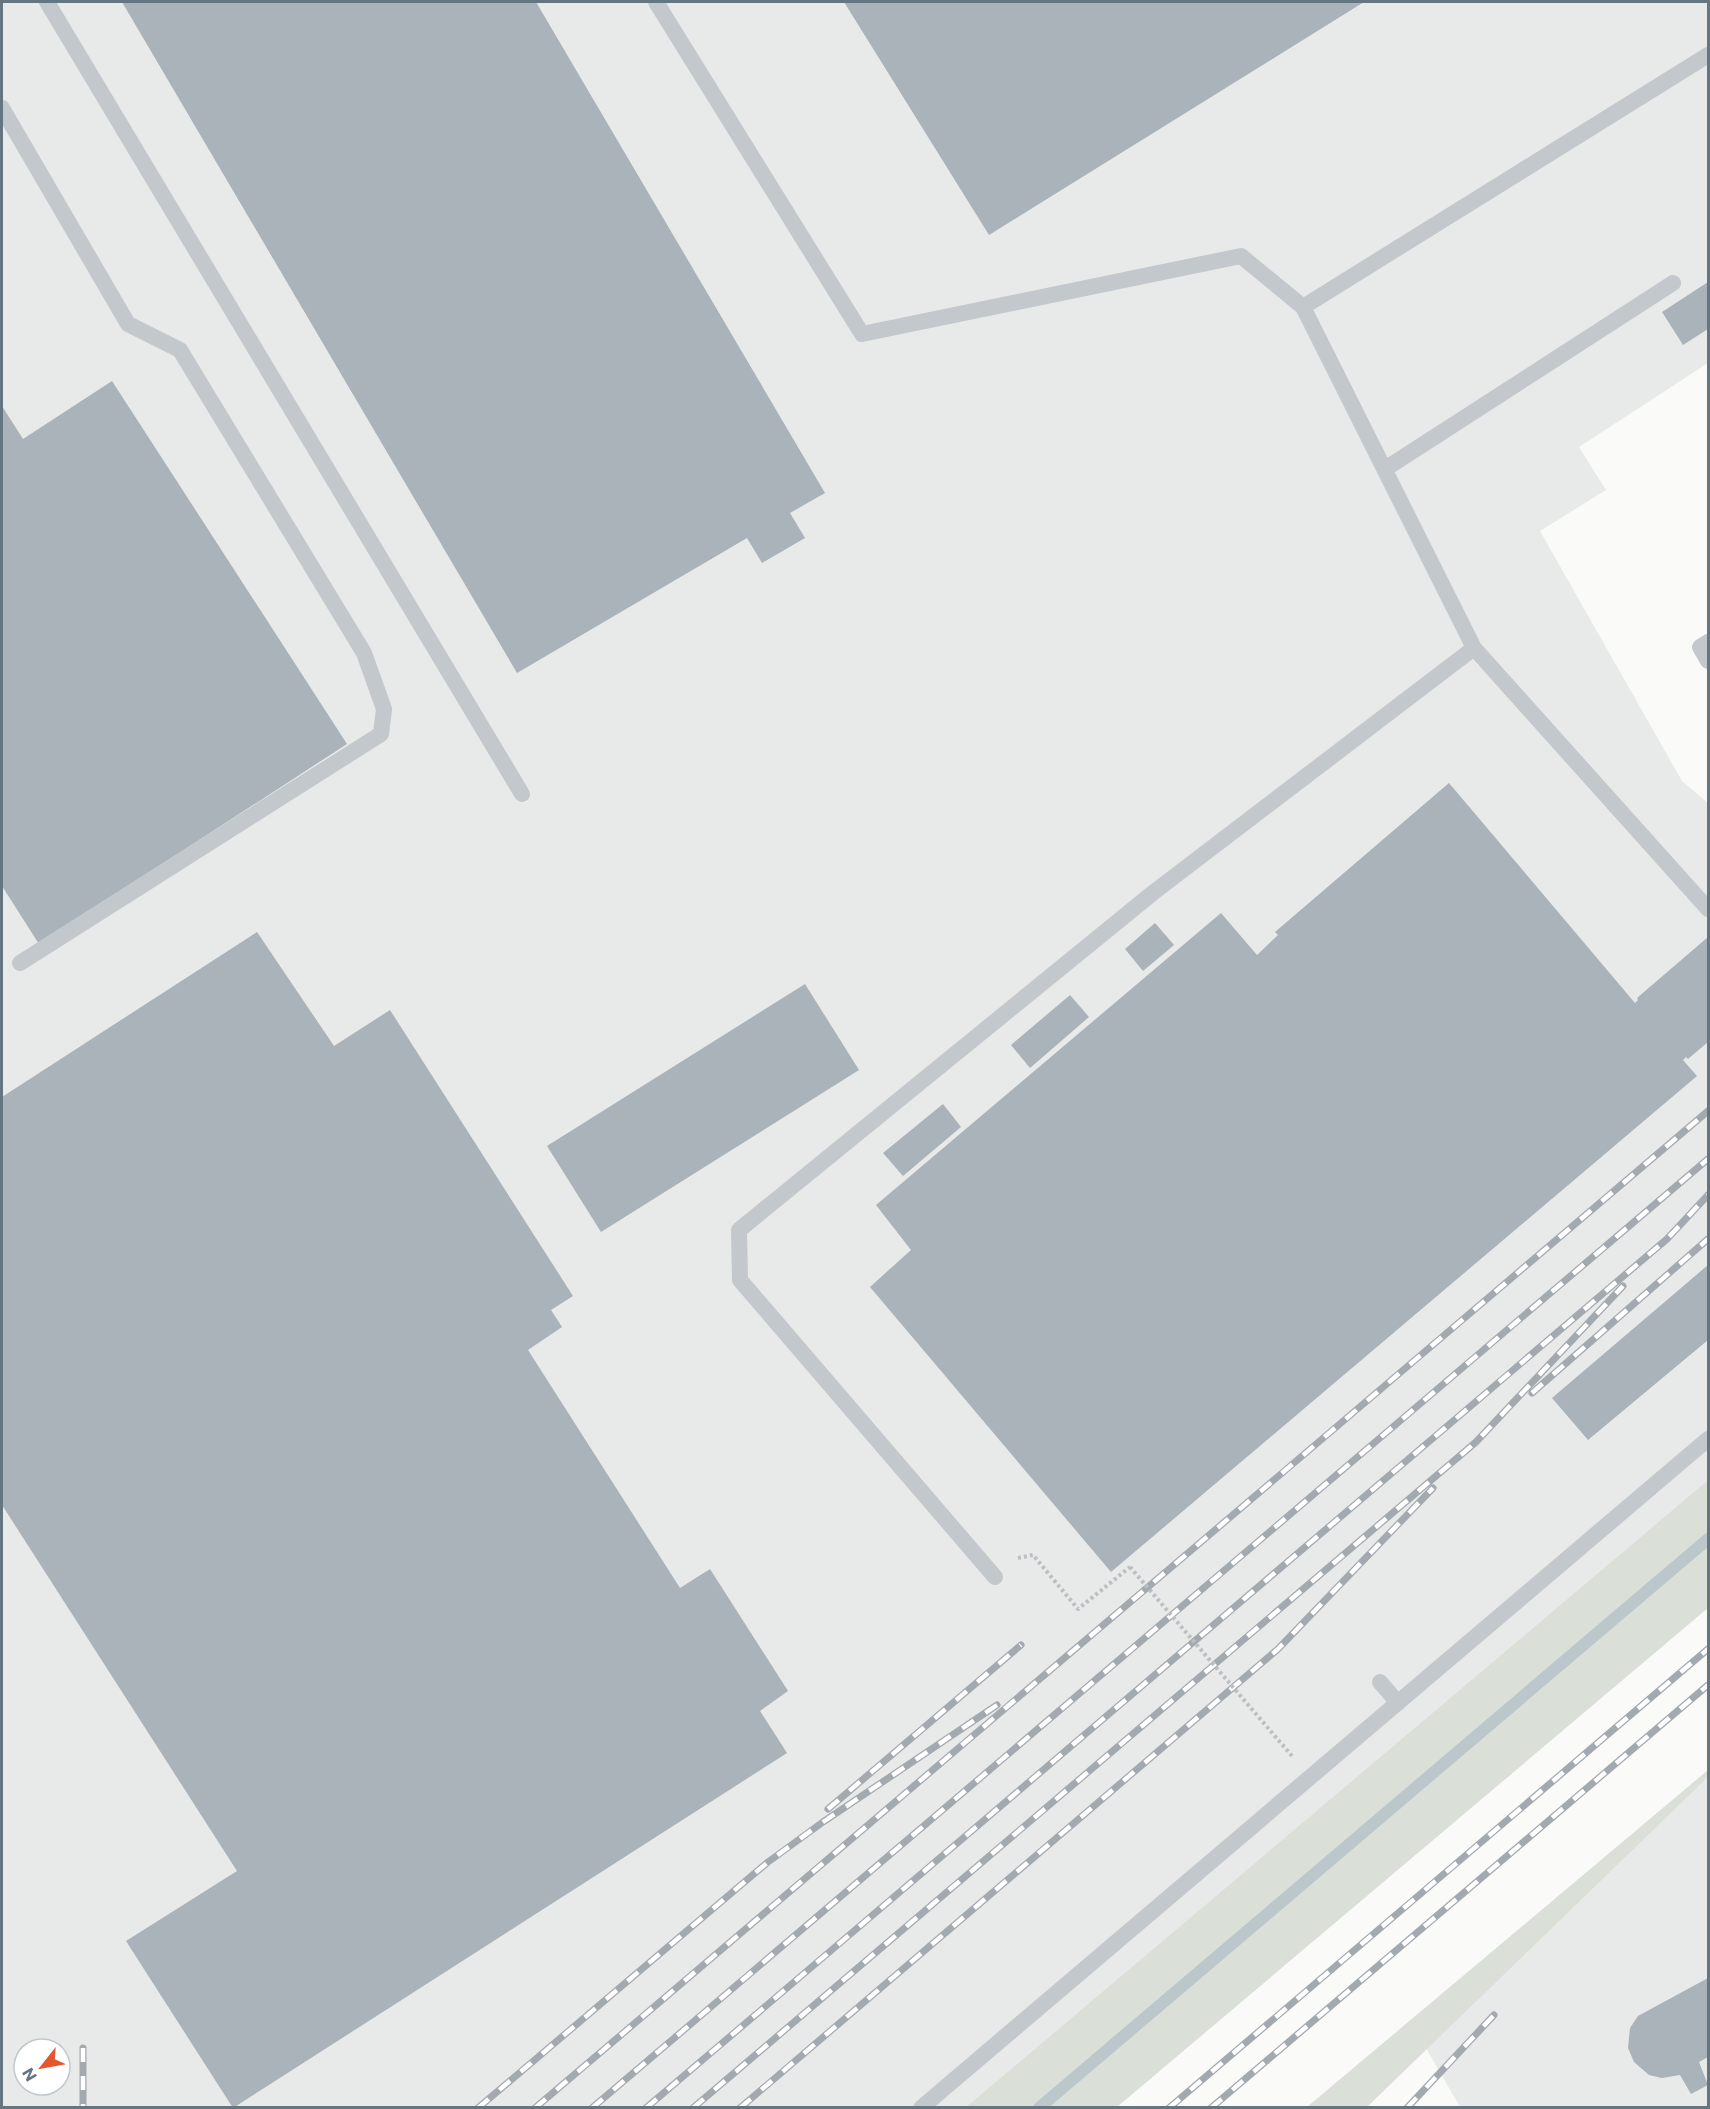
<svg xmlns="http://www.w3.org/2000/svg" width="1710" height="2109" viewBox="0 0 1710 2109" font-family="Commissioner,sans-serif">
<rect width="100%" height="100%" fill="#fafaf8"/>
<!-- built -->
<path fill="#e8e9e9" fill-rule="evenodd" d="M2,2H1708V363L1579,447L1606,490L1540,531L1682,781L1708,803V1480L966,2107L2,2108ZM24,2049H60V2085H24Z
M1708,1777V2107H1460L1426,2048Z"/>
<!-- green -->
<path fill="#dadfd7" d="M1708,1480V1608L1117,2107H966Z
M1708,1770V1777L1367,2107H1307Z"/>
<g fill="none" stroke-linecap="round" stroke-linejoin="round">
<!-- stream -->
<path stroke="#bbc7cb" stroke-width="12" d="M1039,2108L1708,1539"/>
</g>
<!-- building -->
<path fill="#aab3b9" d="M122,2H536L825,493L790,513L805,538L762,563L747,538L517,673Z
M844,2H1364L989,235Z
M1708,282V329L1683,345L1662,312Z
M112,381L347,744L39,944L2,886V406L23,439Z
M1449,783L1635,1003L1638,1000L1637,998L1708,937V1042L1688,1059L1686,1057L1683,1060L1697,1076L1111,1572L870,1287L911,1250L876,1205L1221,913L1257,955L1278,935L1275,932Z
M1155,923L1174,945L1143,971L1125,949Z
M257,932L334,1046L390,1010L573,1296L551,1310L562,1327L528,1350L680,1588L710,1569L788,1691L760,1711L787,1753L233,2108L126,1941L237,1871L2,1505V1097Z
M805,984L859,1070L601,1232L547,1146Z
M1070,995L1089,1017L1030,1068L1011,1045Z
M943,1104L961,1127L903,1176L883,1153Z
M1708,1265V1340L1588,1440L1552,1398Z
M1708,1978V2057L1699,2062L1708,2085L1691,2094L1680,2075L1662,2078L1649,2075L1634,2062L1628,2048L1630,2028L1638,2016Z"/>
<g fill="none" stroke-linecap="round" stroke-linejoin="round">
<!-- path -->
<path stroke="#bbbfc2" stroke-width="4" stroke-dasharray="3 3" stroke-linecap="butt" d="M1018,1558L1033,1555L1078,1609L1130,1567"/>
<!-- lane -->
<path stroke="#c3c8cc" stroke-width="16" d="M47,2L522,794
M656,2L862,334L1241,256L1303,307L1708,55
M2,108L128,324L180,350L364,653L384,709L381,734L20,963
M1303,307L1474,648L1708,909
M1385,469L1673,283
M1708,642L1700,647L1708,661
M995,1577L740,1280L739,1230L1154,892L1474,648
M1380,1682L1398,1703
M921,2108L1708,1439"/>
<!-- rail casing -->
<g stroke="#a2aab0" stroke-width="7">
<path id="rail" d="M1532,1393L1708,1239
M828,1809L1021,1645
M83,2048V2108
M478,2108L768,1862L823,1822L997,1705
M535,2108L1708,1111
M592,2108L1708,1159
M646,2108L1667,1239L1708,1195
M693,2108L1476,1442L1623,1286
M740,2108L1278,1649L1433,1488
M1169,2108L1708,1649
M1211,2108L1708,1685
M1407,2108L1494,2015"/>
</g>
<!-- rail -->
<use href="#rail" stroke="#fff" stroke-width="4.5" stroke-dasharray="14" stroke-linecap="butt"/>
<!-- path-bridge -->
<path stroke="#bbbfc2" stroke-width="4" stroke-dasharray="3 3" stroke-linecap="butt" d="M1130,1567L1292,1756"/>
</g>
<!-- border -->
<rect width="1710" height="2109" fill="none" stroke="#657683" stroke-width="6"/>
<!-- north arrow -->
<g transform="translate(42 2067) rotate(239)"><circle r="28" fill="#ffffff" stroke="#c1c8cd" stroke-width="1.5"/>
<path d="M0-4.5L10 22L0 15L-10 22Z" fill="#e4572e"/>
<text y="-9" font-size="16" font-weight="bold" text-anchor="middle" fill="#657683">N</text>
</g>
</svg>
